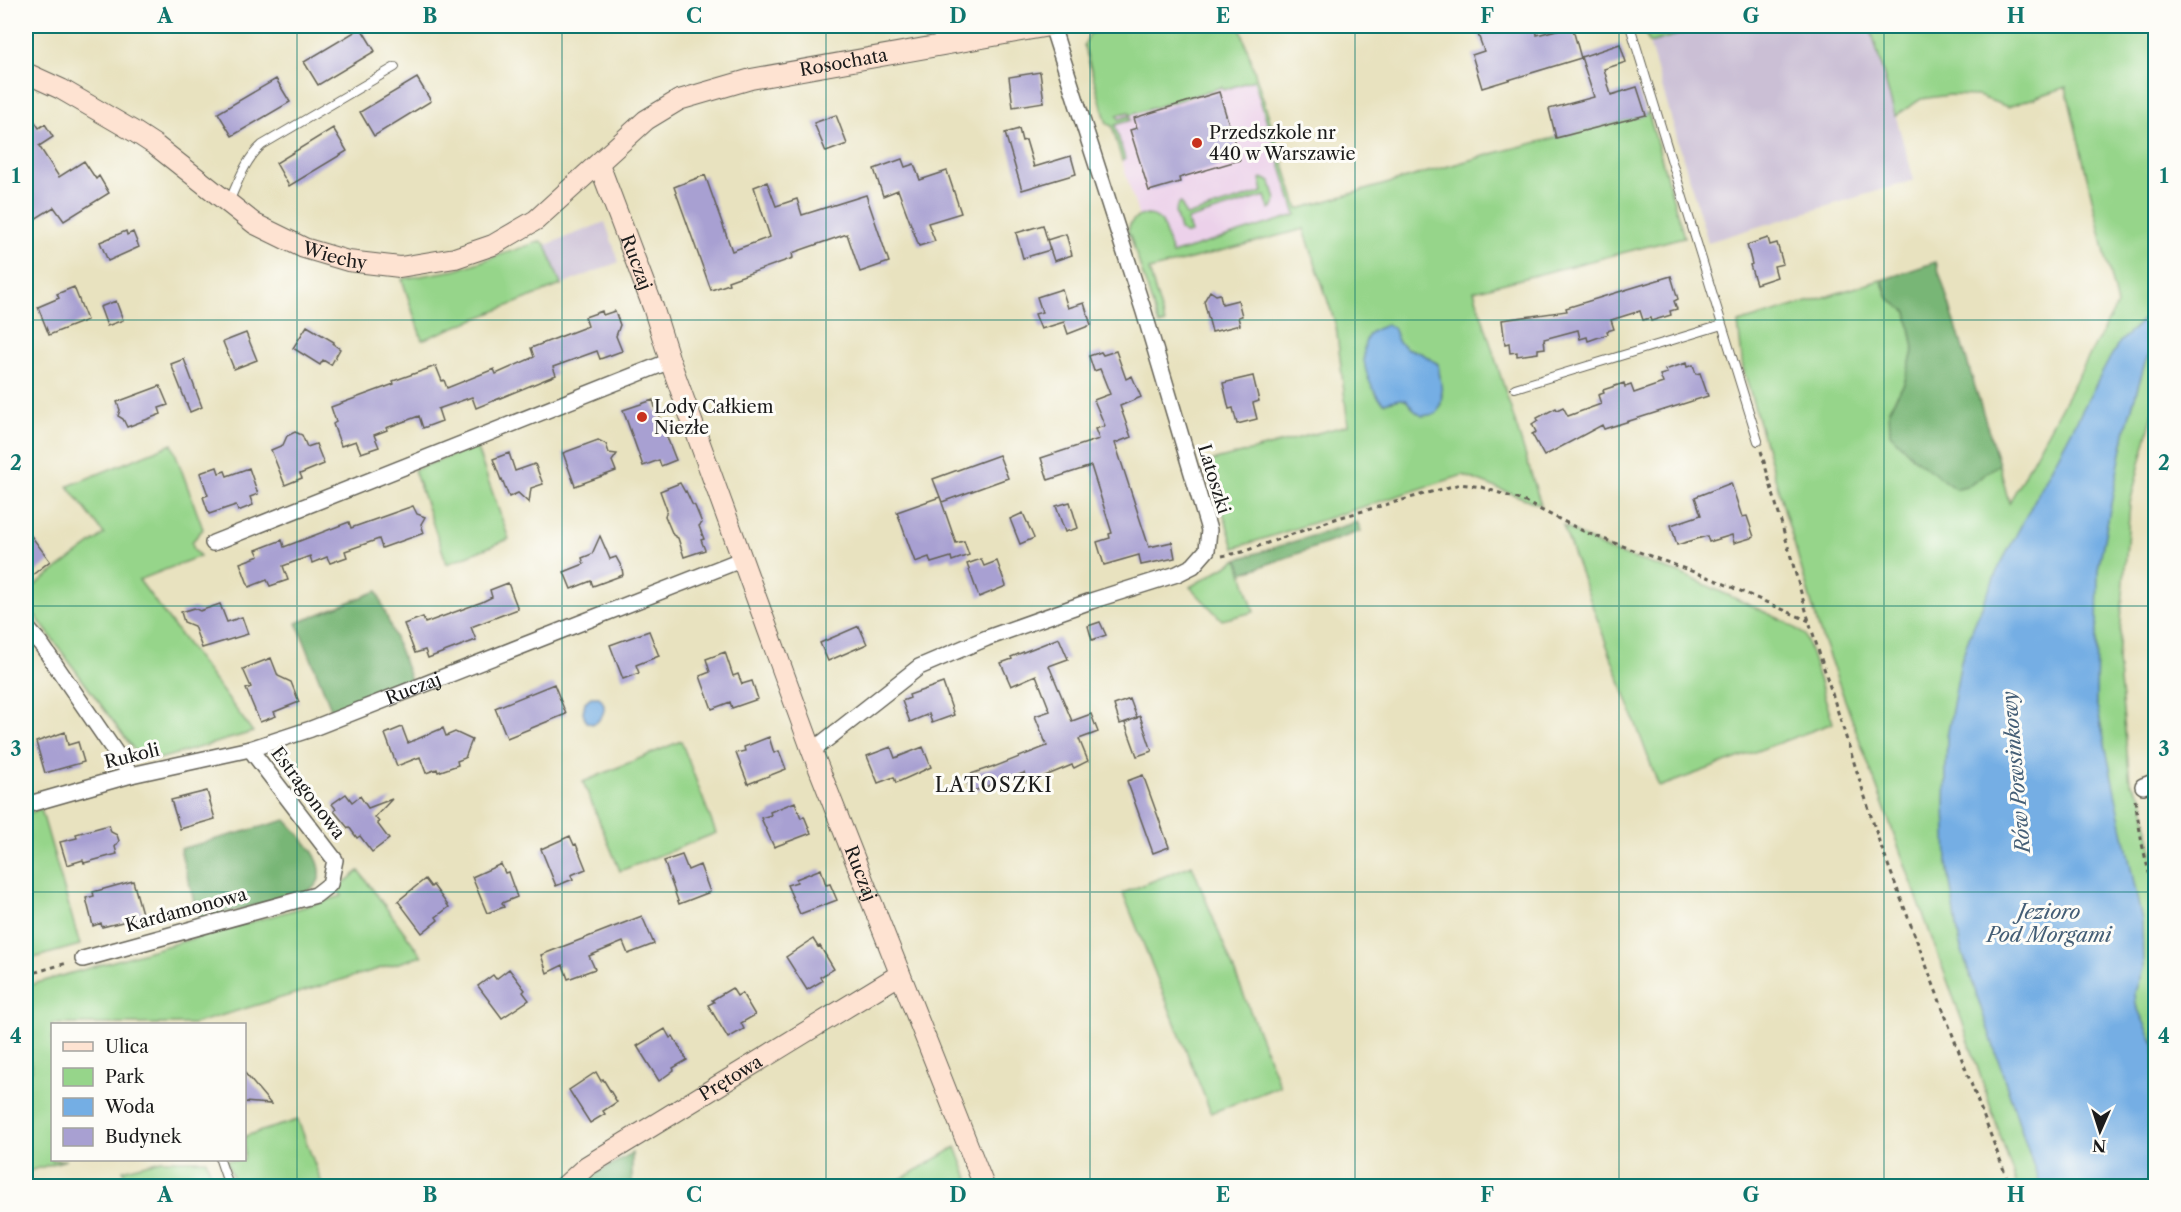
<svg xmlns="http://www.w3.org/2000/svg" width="2181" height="1212" viewBox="0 0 2181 1212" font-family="'Libre Caslon Text',serif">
<rect width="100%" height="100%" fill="#fdfcf7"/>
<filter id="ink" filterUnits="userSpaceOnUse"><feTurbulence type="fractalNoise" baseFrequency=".0167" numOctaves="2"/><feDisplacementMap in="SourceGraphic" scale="12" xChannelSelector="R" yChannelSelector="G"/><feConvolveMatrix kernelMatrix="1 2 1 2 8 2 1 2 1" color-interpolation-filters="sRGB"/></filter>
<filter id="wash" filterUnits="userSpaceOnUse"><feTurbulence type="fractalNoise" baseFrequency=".008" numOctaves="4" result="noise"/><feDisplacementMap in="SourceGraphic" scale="24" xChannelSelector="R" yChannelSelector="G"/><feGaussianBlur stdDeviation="1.35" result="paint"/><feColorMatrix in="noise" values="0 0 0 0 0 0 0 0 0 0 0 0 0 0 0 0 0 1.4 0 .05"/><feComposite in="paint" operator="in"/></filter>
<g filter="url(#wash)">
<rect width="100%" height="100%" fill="#e8e2bf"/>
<!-- built -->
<path fill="#ecd1ea" d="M1240,26L1304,228L1148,270L1140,221L1087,45Z"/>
<!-- industrial -->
<path fill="#cbbfd5" d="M1708,26H1870L1914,180L1708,242L1649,43Z
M605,222L619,262L561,285L546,245Z"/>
<!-- green -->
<path fill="#96d58a" stroke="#597853" stroke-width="1.5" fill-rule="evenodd" d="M1134,26H1142L1143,29L1161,26H1240L1298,209L1491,154L1645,115L1648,112L1684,237L1474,291L1541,505L1463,475L1234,548L1208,462L1348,425L1336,326L1304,229L1149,270L1165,324L1159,325L1130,235H1128C1127,216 1149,208 1162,222L1172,254L1296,215L1254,80L1223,90L1222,87L1130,115L1129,112L1117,115L1119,119L1129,116L1131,120L1115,125L1125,159L1122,161L1112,126L1107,124L1084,45L1090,33ZM1387,325L1393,328L1398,341L1406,348L1421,353L1438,364L1442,394L1440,408L1415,411L1406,400L1400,399L1384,403Z
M1643,26H1708L1649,43Z
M1870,26H2155V405L2130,503L2118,660L2130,782L2143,798L2155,865V1186H2017L1962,1021L1819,629L1743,368L1738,323L1881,280L1888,298L1907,312L1914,348L1904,384L1889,409L1970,485L1999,464L2009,503L2117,305L2066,87L2008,107L1978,96L1949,95L1921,99L1895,116Z
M1262,178L1271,182L1276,200L1272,208L1269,209L1265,196L1187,220L1191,233L1186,234L1180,230L1175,212L1178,204L1181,203L1186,216L1263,192L1260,179Z
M541,241L546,245L561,285L422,340L402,279L456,270Z
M172,444L203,529L192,542L194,550L200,556L139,580L253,732L159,759L137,754L26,603V592L104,534L68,486Z
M476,446L509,539L447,564L414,470Z
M1563,526L1610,551L1680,573L1784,621L1805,635L1833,723L1659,787Z
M1238,559L1254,612L1222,620L1190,587Z
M681,741L716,833L620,871L583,782Z
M41,809L80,945L26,960V814Z
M1192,865L1280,1086L1211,1113L1123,893Z
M359,871L422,956L193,1024H52V1160H66L26,1172V1073L32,1070L26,1047V986L342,896L337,888Z
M298,1120L323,1186H236L226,1160H244L245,1136Z
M956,1147L971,1186H889Z
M161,1160H206L216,1186H129L123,1170Z"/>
<!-- forest -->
<path fill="#78b676" stroke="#4a6949" stroke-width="1.5" d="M1936,262L1999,464L1970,485L1955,489L1915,459L1890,434L1889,409L1904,384L1914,348L1907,312L1888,298L1882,280Z
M1357,522L1361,531L1243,573L1238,559Z
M377,591L411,680L332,711L297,623Z
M286,820C299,835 333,865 315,886C312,889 306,891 302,893L199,920L180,849Z
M632,1153V1186H597L590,1177Z"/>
<!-- water -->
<path fill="#74aee4" stroke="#486580" stroke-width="1.5" d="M2155,308V342L2145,363L2126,428L2098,570L2096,701L2142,921L2143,969L2135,992L2136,1005L2155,1046V1186H2040L1960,945L1947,864L1945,804L1947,737L1961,661L1969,637L1997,571L2111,356L2119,343Z
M1387,325L1393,327L1398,341L1406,348L1421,353L1438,364C1440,380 1446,401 1436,414L1422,416L1415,411L1406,400L1400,399L1384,403C1368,390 1356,351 1370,333C1374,329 1382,327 1387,325Z
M591,697H599C607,705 605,714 597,722L592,724L586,722L583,712L585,702Z"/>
<g id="blocks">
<!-- building -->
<path fill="#a8a0d2" d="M1475,26H1536L1537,35L1572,26L1581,58L1482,88L1472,55L1484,51Z
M361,28L375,51L318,85L304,62Z
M1620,44L1626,62L1604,69L1611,95L1637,87L1646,115L1556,138L1549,109L1594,97L1581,57Z
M1040,72L1044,102L1013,107L1009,77Z
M417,78L431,101L374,136L360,112Z
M276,79L290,102L232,136L218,113Z
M1219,92L1240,160L1179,178L1180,182L1149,191L1130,130L1137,128L1134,118Z
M26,108L39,128L45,124L53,137L39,146L59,177L84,161L96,179L99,176L109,193L64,221L54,207L35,219L26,203Z
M836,115L847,144L826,152L814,123Z
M333,128L347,151L289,186L276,163Z
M1019,129L1022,141L1026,140L1034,167L1071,156L1076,174L1022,190L1005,133Z
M902,159L905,167L914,164L920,180L947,171L961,213L928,223L935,241L919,246L898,190L883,196L874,169Z
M705,175L732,251L770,237L754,187L767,182L776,206L797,199L802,215L866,195L889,262L860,272L847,234L792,253L793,258L728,281L729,284L711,290L674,187Z
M1043,225L1050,250L1023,258L1016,233Z
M126,231L127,235L133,232L139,247L108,261L100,242Z
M1066,234L1072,255L1054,261L1047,240Z
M1768,238L1770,245L1777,243L1783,264L1774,266L1777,277L1756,284L1750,265L1752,264L1747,245Z
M1671,276L1678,299L1674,301L1677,309L1670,311L1671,315L1651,321L1650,318L1643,320L1640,311L1611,320L1614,329L1607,331L1608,334L1588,341L1587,337L1580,339L1578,330L1544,339L1545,348L1538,349V353L1517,356V352L1510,353L1509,343L1505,344L1502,320L1567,311L1566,308Z
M74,287L87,320L49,335L38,307L59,298L57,294Z
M1062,289L1068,308L1084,303L1091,325L1068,334L1064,322L1041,329L1035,314L1042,312L1037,297Z
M1210,291L1216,295L1220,294L1222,304L1238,300L1242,316L1238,317L1240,325L1212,332L1204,301Z
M116,301L123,320L107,326L100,307Z
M602,311L603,315L615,311L620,325L616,336L622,351L600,359L597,351L553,367L556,375L476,408L472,397L438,409L442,421L423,428L419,416L386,428L387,430L374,435L379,447L361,453L356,441L341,446L333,424L336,422L331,407L394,384L393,381L436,366L442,381L444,380L447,388L494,369L496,374L534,357L531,348L588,326L585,317Z
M307,326L334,342L333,344L340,349L331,365L323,360L320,365L293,348Z
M246,333L257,360L234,369L223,342Z
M1116,351L1126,379L1132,376L1141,397L1120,406L1131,437L1115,443L1149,547L1172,542L1175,558L1141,565L1139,555L1104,565L1097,542L1110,538L1109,534L1112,533L1091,466L1048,480L1041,458L1099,439L1095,429L1105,426L1094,400L1110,394L1100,369L1094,371L1089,356L1101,352L1103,355Z
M184,359L202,407L190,412L171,364Z
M1686,363L1687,367L1693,365L1696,374L1700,373L1708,396L1604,429L1602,425L1544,456L1532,434L1536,432L1532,424L1538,420L1537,418L1556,408L1557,410L1563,407L1568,416L1601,404L1598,395L1604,393L1603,390L1624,383L1625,387L1631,385L1634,393L1663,383L1660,375L1667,373L1665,370Z
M1253,376L1259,401L1253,403L1257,419L1237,424L1233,408L1229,409L1223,383Z
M160,386L168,405L159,408L161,414L127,427L123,419L118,416L120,410L117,402Z
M653,400L656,411L661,414L659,417L676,460L661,466L659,460L643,466L623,410Z
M295,432L302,435L307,447L316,444L324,464L300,474L302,478L285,485L271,450L283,445L287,436Z
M598,440L606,444L609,453L617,454L612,461L616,471L575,486L563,453Z
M509,453L515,471L535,464L543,484L531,488L529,503L518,493L509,497L502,479L501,480L493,459Z
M999,455L1008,478L942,502L933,479Z
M217,467L219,473L225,471L227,476L249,468L258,494L250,497L253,505L238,511L236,505L209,514L203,497L208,495L200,473Z
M680,483L685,492L686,491L692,504L695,506L702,523L699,526L704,539L701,540L705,550L684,557L678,538L673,535L665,516L667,510L660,491Z
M1731,483L1742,517L1747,516L1754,537L1734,543L1732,535L1709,542L1707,536L1677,545L1671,525L1701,515L1695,497Z
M940,497L956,543L964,541L969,555L952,561L951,557L931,563L929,557L915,562L897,512Z
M1070,502L1078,528L1065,532L1056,506Z
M413,506L417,514L425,517L421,524L424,533L382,548L379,539L345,551L347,557L330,563L327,557L312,563L310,556L283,566L288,580L270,586L267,580L249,587L240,563L259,556L256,550L282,540L284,547L349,522L351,528Z
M1023,513L1034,538L1020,544L1010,519Z
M26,529L50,561L26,580Z
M600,536L610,559L616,557L622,568L623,575L593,586L591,581L571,589L564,572L584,564L582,558L592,554Z
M981,559L984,566L997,561L1006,586L979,597L967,564Z
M508,583L518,609L471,627L476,640L428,658L425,650L415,653L404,624L423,617L425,623L482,602L492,597L490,590Z
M220,604L227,622L242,617L248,634L202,648L194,626L184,622L181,612L194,608L200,611Z
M1100,622L1106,635L1092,640L1088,626Z
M859,626L867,644L828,661L820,643Z
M649,631L659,656L636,665L639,673L623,679L610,645Z
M1059,638L1068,659L1049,666L1072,721L1091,714L1098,732L1079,739L1088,761L1074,768L1072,765L1028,783L1024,773L971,792L965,776L994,766V767L1047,746L1035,716L1050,711L1036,675L1011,686L1001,663L1012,659L1011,657Z
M725,652L733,676L738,674L742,684L752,681L758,699L732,708L730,702L712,709L700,676L710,672L706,659Z
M271,658L278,676L291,682L299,702L274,712L276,716L260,722L246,689L251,687L243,669Z
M943,683L954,715L932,723L929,714L910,722L902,701L910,698L909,695Z
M554,684L566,714L507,738L495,708Z
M1130,699L1137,718L1120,724L1114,705Z
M1140,716L1152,751L1137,756L1125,723Z
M402,727L408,743L443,728L446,736L455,732L472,740L465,758L457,761L458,765L438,772L437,769L426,773L420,757L397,766L385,734Z
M65,732L68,745L78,742L84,762L45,773L36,742Z
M769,737L774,753L779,751L786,769L748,784L736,753L745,751L744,747Z
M891,747L895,758L923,747L931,767L896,783L894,777L878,783L867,756Z
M1143,775L1169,847L1153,853L1127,781Z
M207,791L215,819L180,829L171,800Z
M346,794L352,802L360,796L368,808L392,799L375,817L379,822L377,823L389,839L372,852L360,836L357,838L349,827L348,828L334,811L336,809L332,804Z
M795,802L801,818L804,816L811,833L774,847L761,818L771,815L770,812Z
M109,825L111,832L117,835L119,841L115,847L117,854L84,863L83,860L67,865L60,842L77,838L76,834Z
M570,836L574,845L576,844L586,869L571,875L573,879L556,886L541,849Z
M682,855L688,870L700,865L710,892L679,904L664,861Z
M501,864L505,873L508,872L517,897L502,903L504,907L487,913L472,877Z
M821,869L826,885L830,884L837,900L800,914L787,885L797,882L796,879Z
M425,879L431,887L433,885L449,907L436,917L438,920L422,933L398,901Z
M133,881L143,917L102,927L101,923L93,926L86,898L94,896L93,892Z
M642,916L654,944L628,954L623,942L589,956L595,969L568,979L563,965L547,973L541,955Z
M813,939L818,947L820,946L834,969L820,977L822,981L807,990L786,957Z
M509,969L525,990L523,992L529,1000L502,1018L478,986L493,975L496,979Z
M732,988L737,996L742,993L755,1015L741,1023L744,1029L728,1038L708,1005L714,1002L712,1000Z
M665,1029L670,1038L673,1036L687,1060L673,1068L674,1070L659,1081L637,1046Z
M244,1072L271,1104L244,1102Z
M596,1072L601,1081L603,1079L617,1102L603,1111L605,1114L590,1123L569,1090Z"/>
</g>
</g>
<g filter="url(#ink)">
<use href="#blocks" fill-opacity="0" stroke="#636155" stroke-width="1.5"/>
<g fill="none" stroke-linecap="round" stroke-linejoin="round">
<!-- lane casing -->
<g stroke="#636155" stroke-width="10">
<path id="lane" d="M1630,26L1758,441
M229,202C238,182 245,160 262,145L395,67
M1515,388L1722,325
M220,1160L229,1186"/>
</g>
<!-- street casing -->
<g stroke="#636155" stroke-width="18">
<g id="street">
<path d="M213,543L670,361"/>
<path d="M26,627L41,644L131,775"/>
<path d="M812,751L919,667L987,638L1091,601L1177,574L1193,566L1207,550L1209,530L1144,312L1052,26"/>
<path d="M2143,786L2156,781"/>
<path id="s1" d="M26,805L131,775L250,749L311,729L743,559"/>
<path d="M83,959L316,895L330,884L335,860L250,749"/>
</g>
</g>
<!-- secondary casing -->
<g stroke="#636155" stroke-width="22">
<g id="secondary">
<path id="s2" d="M26,73L61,89L135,132L155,145L255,224L304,248L348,261L400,267L455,258L493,245L536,220L646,120L679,100L751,79L1049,26"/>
<path id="s3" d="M599,164L653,307L670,361L812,751L984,1186"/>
<path id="s4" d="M565,1186L587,1166L899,975"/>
</g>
</g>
<!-- path -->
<path stroke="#636155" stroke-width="3" stroke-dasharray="4.5 4.5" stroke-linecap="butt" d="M1761,451L1809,621L1879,841L2010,1186
M1222,556L1242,552L1338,518L1460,484L1481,487L1521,500L1587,533L1713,579L1809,621
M2135,800L2142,844L2156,901
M26,975L67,963"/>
<!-- lane -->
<use href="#lane" stroke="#fff" stroke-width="8"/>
<!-- street -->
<use href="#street" stroke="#fff" stroke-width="15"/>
<!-- secondary -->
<use href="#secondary" stroke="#fee3d2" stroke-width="20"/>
</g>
</g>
<!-- grid -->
<path fill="none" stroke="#0f766e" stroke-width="1.5" stroke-opacity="0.55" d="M297,26V1186M562,26V1186M826,26V1186M1090,26V1186M1355,26V1186M1619,26V1186M1884,26V1186M26,320H2156M26,606H2156M26,892H2156"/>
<!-- markers -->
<g fill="#c8321e" stroke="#fdfcf7" stroke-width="2">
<circle cx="1197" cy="143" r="6"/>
<circle cx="642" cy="417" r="6"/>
</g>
<g text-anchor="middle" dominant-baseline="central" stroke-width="6" stroke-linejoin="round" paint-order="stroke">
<!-- street labels -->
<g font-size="18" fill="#1c1c1c" stroke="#fdfcf7">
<text stroke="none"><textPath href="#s2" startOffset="930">Rosochata</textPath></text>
<text stroke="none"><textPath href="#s2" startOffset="362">Wiechy</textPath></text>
<text stroke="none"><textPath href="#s3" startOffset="105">Ruczaj</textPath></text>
<text transform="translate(1214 479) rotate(73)">Latoszki</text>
<text stroke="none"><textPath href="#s1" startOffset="405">Ruczaj</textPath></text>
<text transform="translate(132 756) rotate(-14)">Rukoli</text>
<text transform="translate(308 793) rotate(53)">Estragonowa</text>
<text stroke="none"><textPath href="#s3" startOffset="756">Ruczaj</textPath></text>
<text transform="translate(186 910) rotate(-15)">Kardamonowa</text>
<text stroke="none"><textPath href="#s4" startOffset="198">Prętowa</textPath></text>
</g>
<!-- poi labels -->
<g font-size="18" fill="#1c1c1c" stroke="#fdfcf7" text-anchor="start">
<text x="1209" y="133">Przedszkole nr<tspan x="1209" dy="21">440 w Warszawie</tspan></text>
<text x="654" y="407">Lody Całkiem<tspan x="654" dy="21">Niezłe</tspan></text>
</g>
<!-- water labels -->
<g font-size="20" font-style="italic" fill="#445e76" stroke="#fdfcf7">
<text transform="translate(2016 772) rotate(-95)">Rów Powsinkowy</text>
<text x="2049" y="912">Jezioro<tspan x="2049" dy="23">Pod Morgami</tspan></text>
</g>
<!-- neighbourhood labels -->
<g font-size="20" letter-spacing="1.5" fill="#1c1c1c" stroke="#fdfcf7">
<text x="994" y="785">LATOSZKI</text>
</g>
</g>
<!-- margin -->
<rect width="2181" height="1212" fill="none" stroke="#fdfcf7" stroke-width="66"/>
<!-- legend -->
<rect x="51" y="1023" width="195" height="138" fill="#fdfcf7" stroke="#a3a29f" stroke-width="1.5"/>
<rect x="63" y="1042" width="30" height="9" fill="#fee3d2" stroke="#a3a29f" stroke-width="1.5"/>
<text x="105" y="1053" font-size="18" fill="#1c1c1c">Ulica</text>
<rect x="63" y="1068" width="30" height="18" fill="#96d58a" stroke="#a3a29f" stroke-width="1.5"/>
<text x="105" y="1083" font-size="18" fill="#1c1c1c">Park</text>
<rect x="63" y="1098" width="30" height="18" fill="#74aee4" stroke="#a3a29f" stroke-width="1.5"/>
<text x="105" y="1113" font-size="18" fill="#1c1c1c">Woda</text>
<rect x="63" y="1128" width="30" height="18" fill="#a8a0d2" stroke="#a3a29f" stroke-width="1.5"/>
<text x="105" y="1143" font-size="18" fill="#1c1c1c">Budynek</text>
<!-- north arrow -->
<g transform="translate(2100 1131) rotate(183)" stroke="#fdfcf7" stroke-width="4.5" paint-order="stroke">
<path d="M0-4.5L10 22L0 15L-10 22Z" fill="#1c1c1c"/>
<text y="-9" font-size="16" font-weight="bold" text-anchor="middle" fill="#1c1c1c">N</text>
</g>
<rect x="33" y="33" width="2115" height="1146" fill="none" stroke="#0f766e" stroke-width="2"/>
<g font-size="20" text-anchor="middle" font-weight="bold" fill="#0f766e">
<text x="165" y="23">A</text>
<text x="430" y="23">B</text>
<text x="694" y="23">C</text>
<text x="958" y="23">D</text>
<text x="1223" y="23">E</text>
<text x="1487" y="23">F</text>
<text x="1751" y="23">G</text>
<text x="2016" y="23">H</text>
<text x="16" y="183">1</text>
<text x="2164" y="183">1</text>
<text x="16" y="470">2</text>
<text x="2164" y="470">2</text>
<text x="16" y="756">3</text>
<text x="2164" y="756">3</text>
<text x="16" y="1043">4</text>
<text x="2164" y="1043">4</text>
<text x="165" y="1202">A</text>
<text x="430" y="1202">B</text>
<text x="694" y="1202">C</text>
<text x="958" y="1202">D</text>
<text x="1223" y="1202">E</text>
<text x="1487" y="1202">F</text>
<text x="1751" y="1202">G</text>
<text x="2016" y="1202">H</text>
</g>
</svg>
